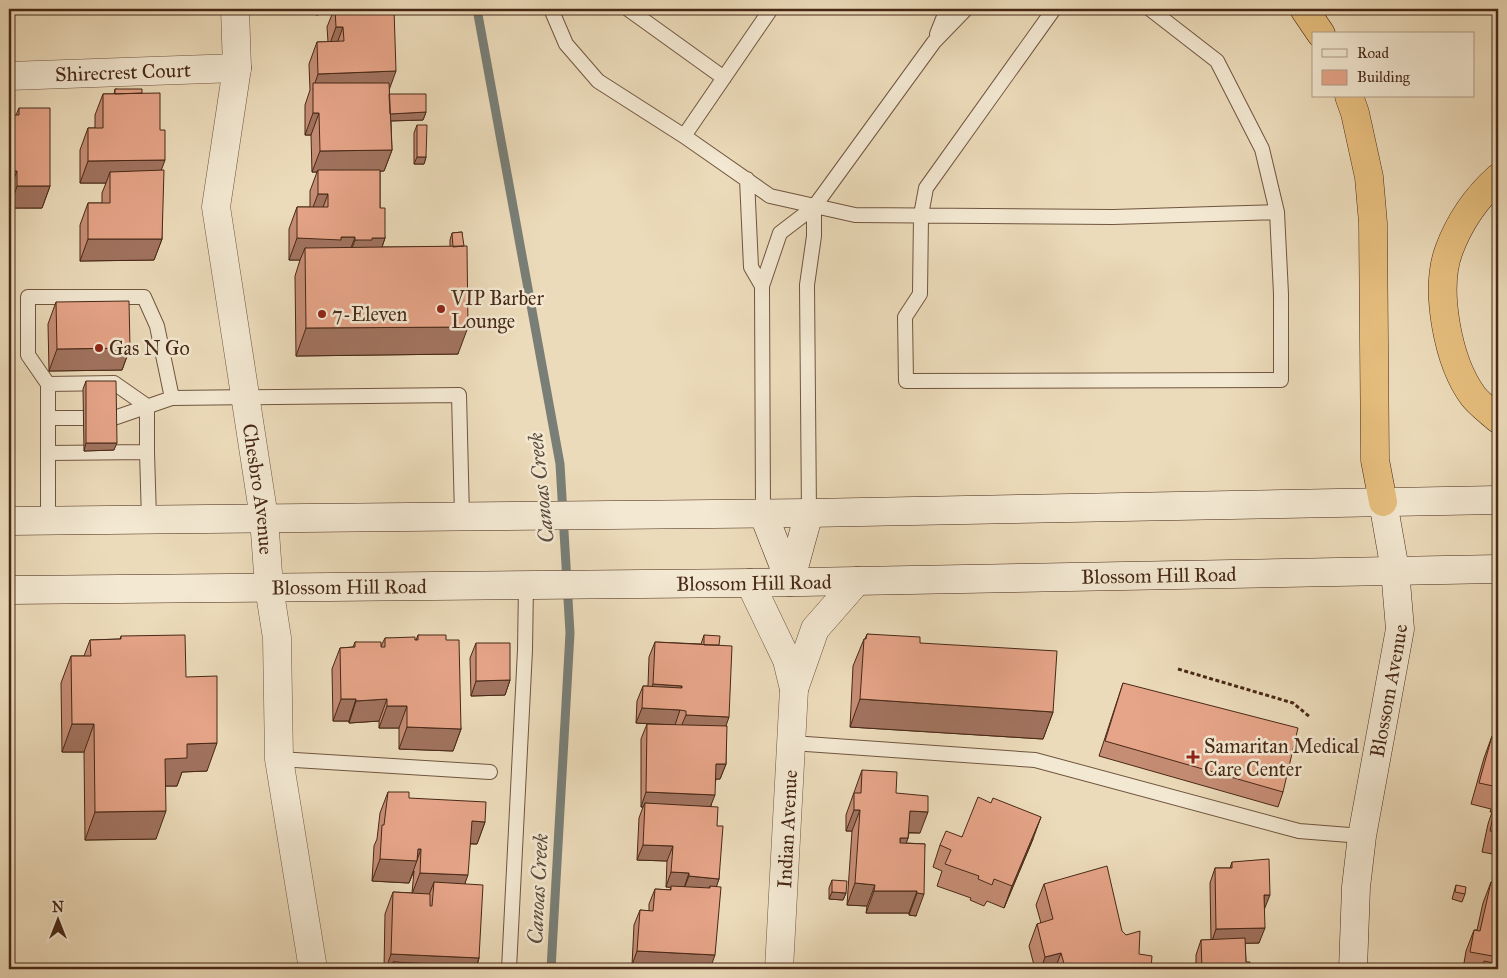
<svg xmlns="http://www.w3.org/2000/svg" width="1507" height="978" viewBox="0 0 1507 978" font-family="'IM FELL Great Primer',serif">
<rect width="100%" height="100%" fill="#ecdbba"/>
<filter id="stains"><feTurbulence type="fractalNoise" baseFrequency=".004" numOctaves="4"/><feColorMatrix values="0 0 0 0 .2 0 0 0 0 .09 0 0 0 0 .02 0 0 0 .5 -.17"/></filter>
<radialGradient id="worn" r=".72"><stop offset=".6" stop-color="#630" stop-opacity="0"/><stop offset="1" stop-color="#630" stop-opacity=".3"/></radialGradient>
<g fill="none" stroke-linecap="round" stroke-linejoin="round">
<!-- stream -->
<path stroke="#797f77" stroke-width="9" d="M477,9L560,464L570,633L551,969"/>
<!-- lane casing -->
<g stroke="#70553f" stroke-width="16">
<path id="lane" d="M551,9L566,44L598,81L684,136L770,196L855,215L1113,217L1277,212
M628,9L724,78
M1054,9L926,188L921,215L920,294L905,317L906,381L1281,380V294L1277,212L1262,149L1217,61L1150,9
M937,34L947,9
M684,136L771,9
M747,179L751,267L762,286
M48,384L28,355V297H144L157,326L172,398
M48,418V384L114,383L147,406V452L48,453
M114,418L172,398L459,395L462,516
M147,452L149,519
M763,513L762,286L780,233L814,207L934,42L966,9
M809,513L807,285L814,236V207
M48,520V418H83
M792,743L1035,760L1299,831L1362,836
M279,759L490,772
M509,969L525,650L526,585"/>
</g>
<!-- street casing -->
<g stroke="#70553f" stroke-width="29">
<g id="street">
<path id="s1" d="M235,9L237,68L216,207L264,518L269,587L277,638L279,759L313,969"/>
<path id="s2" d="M9,76L237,68"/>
<path d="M750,583L787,660L794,689L779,969"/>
<path d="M794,689L815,629L857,581"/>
</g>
</g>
<!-- secondary casing -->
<g stroke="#472816" stroke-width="29">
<g id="secondary">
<path d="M763,513L790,582"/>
<path d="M9,521L809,513L1498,500"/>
<path d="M790,582L809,513"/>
<path id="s3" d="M9,590L750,583L1498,569"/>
<path id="s4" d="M1353,969L1356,887L1362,836L1400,629L1395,570L1383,502"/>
</g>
</g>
<!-- highway casing -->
<g stroke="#472816" stroke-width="29">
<path id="highway" d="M1304,9L1321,34
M1349,96L1355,113L1369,177L1373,223L1375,460L1383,502
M1498,178C1477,197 1459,223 1449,250C1434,290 1448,362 1473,396C1479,404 1490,412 1498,419"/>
</g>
<!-- path -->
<path stroke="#472816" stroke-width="3" stroke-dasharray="4 2.5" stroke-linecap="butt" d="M1178,669L1293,703L1310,717"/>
<!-- lane -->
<use href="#lane" stroke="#f3e8d2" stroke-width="14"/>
<!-- street -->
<use href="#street" stroke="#f3e8d2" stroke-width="28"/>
<!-- secondary -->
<use href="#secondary" stroke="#f3e8d2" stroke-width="28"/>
<!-- highway -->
<use href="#highway" stroke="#e6be7d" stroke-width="28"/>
</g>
<!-- wall -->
<path fill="#c68d75" stroke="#472816" d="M315,9H394L389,94L426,112L423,120L391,121L392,150L384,171H380V208L385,238L382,247H450V240L452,233L462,232L458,354L296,356L295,276L300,260H289V229L297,207H310V191L317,172H312L311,135H305V105L310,90L309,64L317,42H328L327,27L333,12L316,15Z
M115,89L142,93L161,170L162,239L154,260L80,261V225L88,203H102V193L106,183H80V150L88,128H95V115L103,94H114Z
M19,108L50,186L42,208H10L9,192L16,115Z
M417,125L426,157L424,164H414V133Z
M56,302L130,348L122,370L49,371L48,324Z
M86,381L114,450L84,451L83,389Z
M867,634L920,643L1053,712L1043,739L850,727L853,666L864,639H865Z
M418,635L446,640L461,729L453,751L399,749V728H379V721L349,723V721H333L332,669L340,648L353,647L355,642L381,646L385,638L416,640Z
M704,635L719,645L726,726V764L720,779H716L711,806L717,826L719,879L716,886L710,969H692L632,965L634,925L640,910L649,911V904L655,889L670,890L671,887H666L667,861L637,860L639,818L643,807H641V739L647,724L667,725L636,723L637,701L643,686H648L649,657L655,642L701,644Z
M121,636L186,677L207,771L182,772L177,786H165L156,839L85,840L84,752H62L61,683L71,656H84L90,640L120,639Z
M476,643L510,680L505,695L471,696L470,658Z
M1123,683L1283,792L1278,807L1099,756Z
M1492,736L1498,738V855L1482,852L1488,824L1492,812H1490L1491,809L1471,804L1484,758Z
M862,770L896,793L920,833H909L908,838L906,843L925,844L916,916L909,915V913H866L867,906L847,905L852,831H846V815Z
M388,792L485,822L477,844H470L465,884L479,958L477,966L478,969H384L385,914L393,892L412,893L414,871L409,883L372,881L374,846L377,839L380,813Z
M962,837L1033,839L1004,908L987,901L984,906L970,900L971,898L937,886L942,871L933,867L940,845Z
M1232,862L1264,910L1259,943H1245L1246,962L1250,969H1196V955L1201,940H1211L1210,883L1215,868H1230Z
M832,880L846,893L843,900L829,899V888Z
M1491,882L1498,883V969H1463L1466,951L1474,930H1477L1483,903Z
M1044,884L1139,954L1151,969H1035L1029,946L1037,924L1041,923L1036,905Z
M1456,885L1465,894L1462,902L1452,899Z"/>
<!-- shaded-wall -->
<path fill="#a1735f" stroke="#472816" d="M9,9H24V11H9Z
M76,9H104V10Z
M318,9H334L333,12L316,15Z
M336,27H343L335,49H328Z
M396,71L388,93L313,89L318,74Z
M426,112L423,120L386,121L388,114Z
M313,113H319L311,135H305Z
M392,150L384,171L318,172V170L317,172H312L320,151Z
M417,157H426L424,164H414Z
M165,160L157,182L110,172L106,183H80L88,161Z
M9,171H17L9,192Z
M17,186H50L42,208H10Z
M318,194H328L320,215H310Z
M355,237L347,259L305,248L300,260H289L297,238Z
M372,238H385L378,259L347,262L355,240Z
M88,239H162L154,260L80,261Z
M468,327L458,354L296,356L306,328Z
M130,348L122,370L49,371L57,349Z
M13,421L9,432V422Z
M86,443H117L114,450L84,451Z
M510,680L505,695L471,696L476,681Z
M653,684L682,686L676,701L647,699Z
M341,699H356L349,721H333Z
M387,699L379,721L349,723L356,701Z
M860,699L1053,712L1043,739L850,727Z
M387,706H407L399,728H379Z
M642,708L680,710L675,725L636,723Z
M686,715L729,717L724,732L680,729Z
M72,724H94L84,752H62Z
M407,727L461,729L453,751L399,749Z
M217,743L207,771L182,772L177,786H155L165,759L187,744Z
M716,764H726L720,779H711Z
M646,792L715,795L709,810L645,803L643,807H641Z
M854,810H860L852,831H846Z
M166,811L156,839L85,840L95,812Z
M910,811L928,812L920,833L902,832Z
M1041,817L1033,839L1004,908L1012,886Z
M472,821L485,822L477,844L464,843Z
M900,838H908L900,860Z
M643,845L673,846L667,861L637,860Z
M418,849H421L409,883L372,881L380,859Z
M671,872L689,873L684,888L666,887Z
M420,873L468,875L460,897L434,882L429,895L412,894Z
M689,876L719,879L714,894L710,888V886L707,893L683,891Z
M855,883L875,885L867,906L847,905Z
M874,891H917L909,913H866Z
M832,892L846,893L843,900L829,899Z
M917,893L924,894L916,916L909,915Z
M1264,895H1270L1264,910Z
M1265,928L1259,943L1211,944L1216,929Z
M637,951L715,955L710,969H692L632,965Z
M1061,953L1055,969H1041L1045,957Z
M391,954L479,958L475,969L393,962L391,969H386Z
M1065,967L1100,969H1064Z"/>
<!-- building -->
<path fill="#e6a488" stroke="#472816" d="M335,9H394L396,71L318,74L317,42L344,41L343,27H336Z
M313,83H389L392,150L320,151L319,113H313Z
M115,89H142V93L115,94Z
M160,93V130H165V160L88,161V128H103V94Z
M389,94H426V112L390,114Z
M19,108H50V186H17V171H9V115H19Z
M417,125H427L426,157H417Z
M164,170L162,239H88V203H110V172Z
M318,170H380V208H385V238H372V240H355V237H341V240L297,238V207H328V194H318Z
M462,232L464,246L453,247L452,233Z
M467,246L468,327L306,328L305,248Z
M129,301L130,348L57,349L56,302Z
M86,381H116L117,443H86Z
M9,397L13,421L9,422Z
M867,634L920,637V643L1057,651L1053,712L860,699L864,639H866Z
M185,635L186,677L217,676V743L187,744V758L165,759L166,811L95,812L94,724H72L71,656H91L90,640L121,639V636Z
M418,635H446V640H459L461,729L407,727V706H387V699L356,701V699H341L340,648L355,647V642H381V647H385V638L415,637V640H418Z
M704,635L720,636L719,645H704Z
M655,642L732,646L729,717L686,715V711L680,710L642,708L643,686L682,688V686L653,684Z
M476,643H510V680L476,681Z
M1123,683L1298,728L1283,792L1105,741Z
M647,724L727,726L726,764H716L715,795L646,792Z
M1492,736L1498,738V787L1479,783Z
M862,770L897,772L896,793L928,796V812L910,811L908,838H900V843L925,844L924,894L917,893V891H874L875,885L855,883L860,810H854V793H861Z
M388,792H409V798L486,802L485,822L472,821L468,875L420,873L421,849H418L417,861L380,859L382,825H384Z
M978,797L991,803L993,798L1041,817L1012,886L994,879L992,885L978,879L979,876L945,864L951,850L940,845L946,831L962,837Z
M1496,802L1498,803V832L1490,831Z
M645,803L718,807L717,826H723L719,879L689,876V873L671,872L673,846L643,845Z
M1269,859L1270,895H1264L1265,928L1216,929L1215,868H1232V862Z
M1107,866L1122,931L1126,935L1140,931L1139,954L1152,956L1151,969H1100L1065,967L1061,953L1045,957L1037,924L1053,919L1044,884Z
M832,880L847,881L846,893L832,892Z
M434,882L483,885L479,958L391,954L393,892L430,894V906H432Z
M1491,882L1498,883V957L1470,952L1474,930L1480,931Z
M1456,885L1466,887L1465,894L1455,892Z
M671,886L710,888V886L721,887L715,955L637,951L640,910L653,911L655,889L671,890Z
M1245,938L1246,962H1250V969H1202L1201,940Z
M1484,961L1498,964V969H1482Z
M393,962L479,966L478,969H393Z"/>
<!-- markers -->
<g fill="#8f2418" stroke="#f3e8d2" stroke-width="2">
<circle cx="441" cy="309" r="5"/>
<circle cx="322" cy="314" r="5"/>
<circle cx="99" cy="348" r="5"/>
<path d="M1190.5 749.5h5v5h5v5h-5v5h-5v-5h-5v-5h5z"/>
</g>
<g text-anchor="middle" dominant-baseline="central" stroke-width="5" stroke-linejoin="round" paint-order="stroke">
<!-- street labels -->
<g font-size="20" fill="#472816" stroke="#f3e8d2">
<text stroke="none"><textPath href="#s2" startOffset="114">Shirecrest Court</textPath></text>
<text stroke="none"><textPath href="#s1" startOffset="485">Chesbro Avenue</textPath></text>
<text stroke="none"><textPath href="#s3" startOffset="1150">Blossom Hill Road</textPath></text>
<text stroke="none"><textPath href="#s3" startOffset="745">Blossom Hill Road</textPath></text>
<text stroke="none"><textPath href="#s3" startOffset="340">Blossom Hill Road</textPath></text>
<text stroke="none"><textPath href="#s4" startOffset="281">Blossom Avenue</textPath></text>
<text transform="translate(787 829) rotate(-87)">Indian Avenue</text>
</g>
<!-- poi labels -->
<g font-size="20" fill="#472816" stroke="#f3e8d2" text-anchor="start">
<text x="451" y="298">VIP Barber<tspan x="451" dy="23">Lounge</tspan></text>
<text x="332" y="314">7-Eleven</text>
<text x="109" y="348">Gas N Go</text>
<text x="1204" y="746">Samaritan Medical<tspan x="1204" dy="23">Care Center</tspan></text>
</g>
<!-- water labels -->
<g font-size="21" font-style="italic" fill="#5c4c3e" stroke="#f3e8d2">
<text transform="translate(541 488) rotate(-96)">Canoas Creek</text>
<text transform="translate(538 889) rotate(-87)">Canoas Creek</text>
</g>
</g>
<!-- margin -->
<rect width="1507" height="978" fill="none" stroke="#ecdbba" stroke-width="30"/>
<rect x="10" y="10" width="1487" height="958" fill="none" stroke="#472816" stroke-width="2.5"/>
<rect x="15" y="15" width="1477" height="948" fill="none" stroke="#472816"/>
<!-- legend -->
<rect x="1312" y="32" width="162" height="65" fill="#f3e8d2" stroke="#ae9b87"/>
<rect x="1322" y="49" width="25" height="8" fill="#f3e8d2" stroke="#ae9b87"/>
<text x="1357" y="58" font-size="15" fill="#472816">Road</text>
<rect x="1322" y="70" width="25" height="15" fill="#e6a488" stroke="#ae9b87"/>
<text x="1357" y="82" font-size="15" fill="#472816">Building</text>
<!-- north arrow -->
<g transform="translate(58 920)" stroke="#f3e8d2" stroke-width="4" paint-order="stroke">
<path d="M0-4L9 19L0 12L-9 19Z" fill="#472816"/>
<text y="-8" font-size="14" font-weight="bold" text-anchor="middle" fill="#472816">N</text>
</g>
<rect width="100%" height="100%" filter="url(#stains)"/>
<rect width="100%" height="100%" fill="url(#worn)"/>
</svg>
